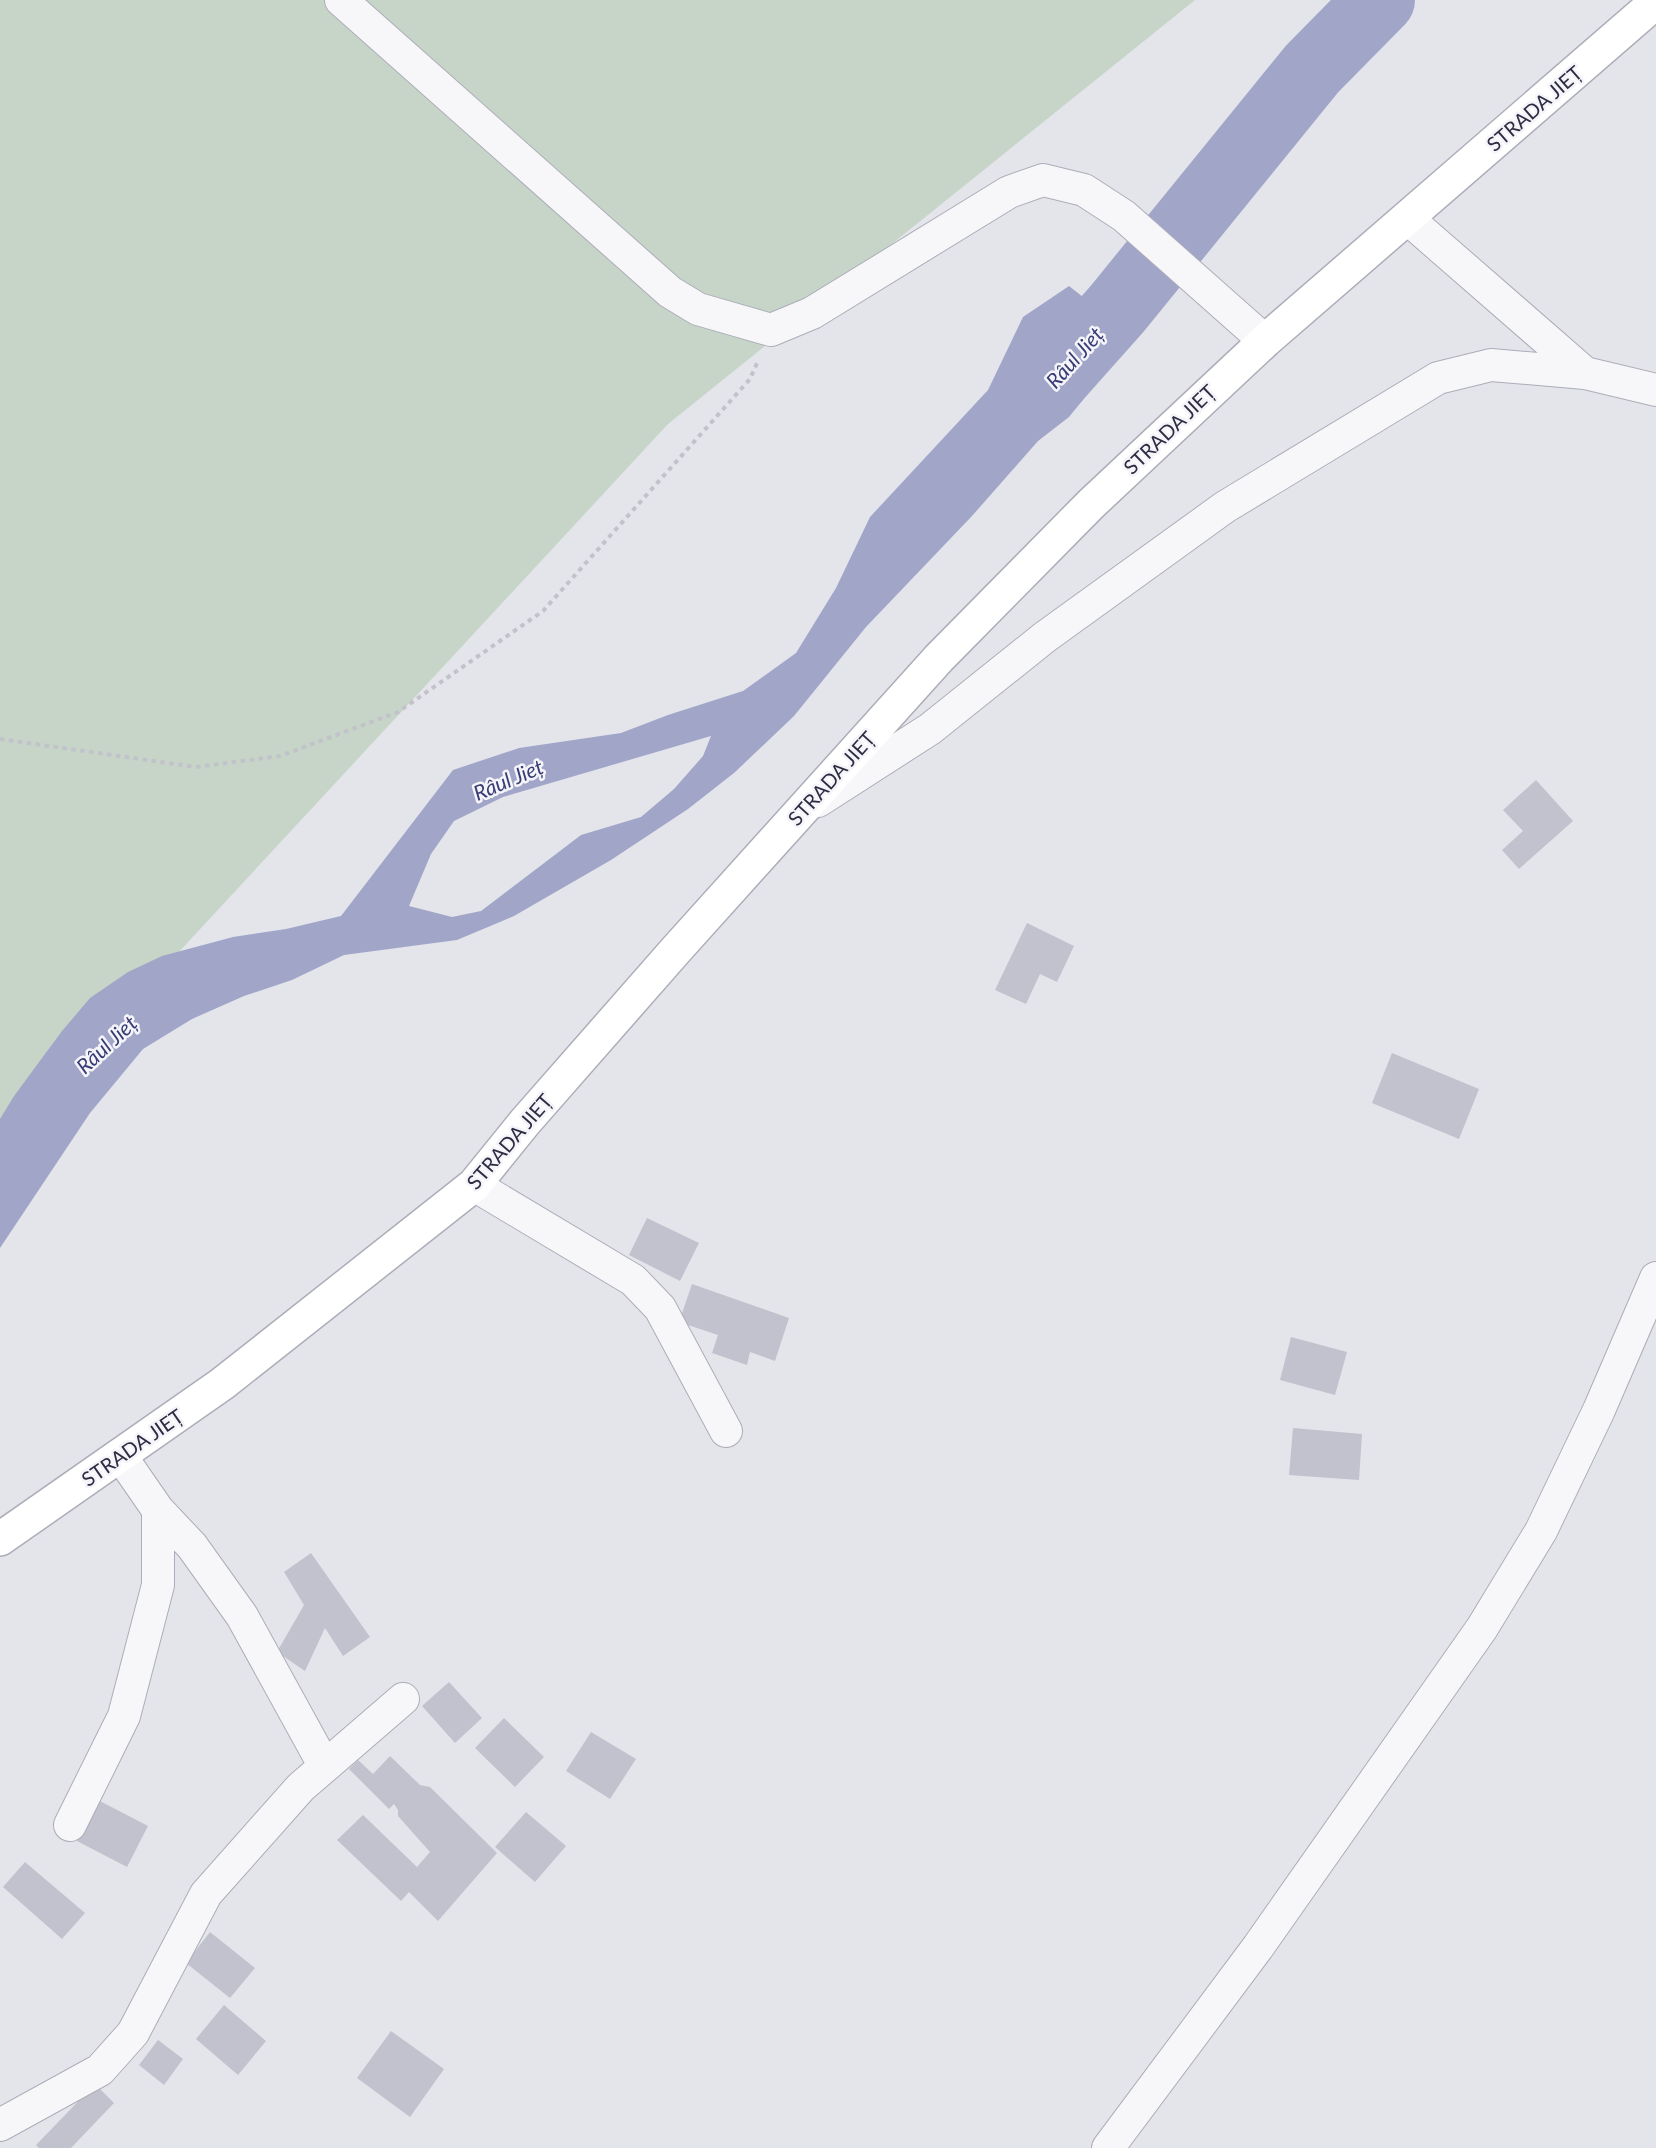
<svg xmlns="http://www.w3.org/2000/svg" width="1656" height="2148" viewBox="0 0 1656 2148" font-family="Lato,sans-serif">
<rect width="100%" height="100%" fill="#e4e4eb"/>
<!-- green -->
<path fill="#c6d5c8" d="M0,0H1195L668,424L0,1145Z"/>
<!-- water -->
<path fill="#a1a6c9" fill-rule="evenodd" d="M1069,286L1131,335L1103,375L1069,417L1038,441L972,516L866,627L794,716L734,773L688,809L611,860L514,916L457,940L344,955L292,980L244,996L192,1019L143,1049L90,1113L0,1248V1119L14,1096L62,1031L90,998L128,972L162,956L233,937L286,929L341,916L453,770L519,748L621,733L668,715L743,691L796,653L836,588L870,517L988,390L1023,317ZM711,736L703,756L674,789L641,817L581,835L481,911L452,917L409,906L431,854L454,821L503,797Z"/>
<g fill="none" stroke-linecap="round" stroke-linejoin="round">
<!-- river -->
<path stroke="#a1a6c9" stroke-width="70" d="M1044,391L1117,309L1312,69L1380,0"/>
</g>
<!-- building -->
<path fill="#c2c2ce" d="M1536,780L1573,821L1519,869L1502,850L1523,831L1503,810Z
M1027,923L1074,946L1057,982L1040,974L1026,1004L995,990Z
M1392,1053L1479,1089L1459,1139L1372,1103Z
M647,1218L699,1243L680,1281L629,1255Z
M692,1284L789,1318L775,1361L750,1352L747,1365L712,1353L718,1335L679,1322Z
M1291,1337L1347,1352L1335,1395L1280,1380Z
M1293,1428L1362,1434L1359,1480L1289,1475Z
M311,1553L370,1637L343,1656L325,1628L305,1671L277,1652L304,1605L284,1572Z
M449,1682L482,1718L455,1743L422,1706Z
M504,1718L544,1757L515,1787L475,1748Z
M591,1732L636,1759L610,1799L566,1771Z
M390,1756L420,1785L430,1787L497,1853L438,1921L409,1892L401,1901L337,1840L363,1815L417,1867L430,1852L398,1816V1810L394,1804L389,1809L349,1769L358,1760L373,1774Z
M98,1800L148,1826L127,1867L77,1841Z
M526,1812L566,1846L535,1882L495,1847Z
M25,1862L85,1913L62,1939L3,1887Z
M210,1932L255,1968L230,1998L186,1963Z
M224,2005L266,2041L238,2075L196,2039Z
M391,2031L444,2069L410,2117L357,2078Z
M158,2040L183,2059L164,2085L139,2065Z
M95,2084L114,2103L71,2148H39L36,2145Z"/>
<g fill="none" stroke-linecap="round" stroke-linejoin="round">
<!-- street casing -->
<g stroke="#adadb9" stroke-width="34">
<path id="street" d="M341,0L670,292L698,309L771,330L812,313L1009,192L1043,180L1084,190L1124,216L1265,341
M1585,373L1656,390
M818,801L930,729L1045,637L1225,507L1438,378L1491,365L1585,373L1407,218
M474,1185L633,1280L660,1308L726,1431
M120,1455L158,1510L192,1546L242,1616L324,1765
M70,1825L124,1716L158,1585V1510
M0,2125L100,2070L133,2033L206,1894L301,1787L403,1699
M1108,2148L1258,1947L1482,1628L1541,1531L1599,1410L1656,1278"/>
</g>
<!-- secondary casing -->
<g stroke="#adadb9" stroke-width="36">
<path id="secondary" d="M0,1539L222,1384L474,1185L525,1122L675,951L939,658L1091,504L1265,341L1656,2"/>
</g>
<!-- path -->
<path stroke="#c2c2ca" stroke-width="4" stroke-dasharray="4.5 4.5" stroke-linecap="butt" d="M0,739L196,767L280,756L398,712L543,611L750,379L757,363"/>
<!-- street -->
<use href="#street" stroke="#f7f7fa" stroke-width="32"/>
<!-- secondary -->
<use href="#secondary" stroke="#fff" stroke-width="33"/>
</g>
<g text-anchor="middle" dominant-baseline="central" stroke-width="5" stroke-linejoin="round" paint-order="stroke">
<!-- street labels -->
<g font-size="20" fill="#2d2c43" stroke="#f4f4f9">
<text transform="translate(1534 108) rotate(-41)">STRADA JIEȚ</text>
<text transform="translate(1169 429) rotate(-44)">STRADA JIEȚ</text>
<text transform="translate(831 778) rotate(-48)">STRADA JIEȚ</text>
<text transform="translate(509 1141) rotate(-49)">STRADA JIEȚ</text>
<text transform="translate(132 1447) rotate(-35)">STRADA JIEȚ</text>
</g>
<!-- water labels -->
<g font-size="21" font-style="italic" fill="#383c75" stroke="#f4f4f9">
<text transform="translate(1074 357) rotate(-48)">Râul Jieț</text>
<text transform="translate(508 779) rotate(-23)">Râul Jieț</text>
<text transform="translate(106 1044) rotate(-43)">Râul Jieț</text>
</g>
</g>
</svg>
